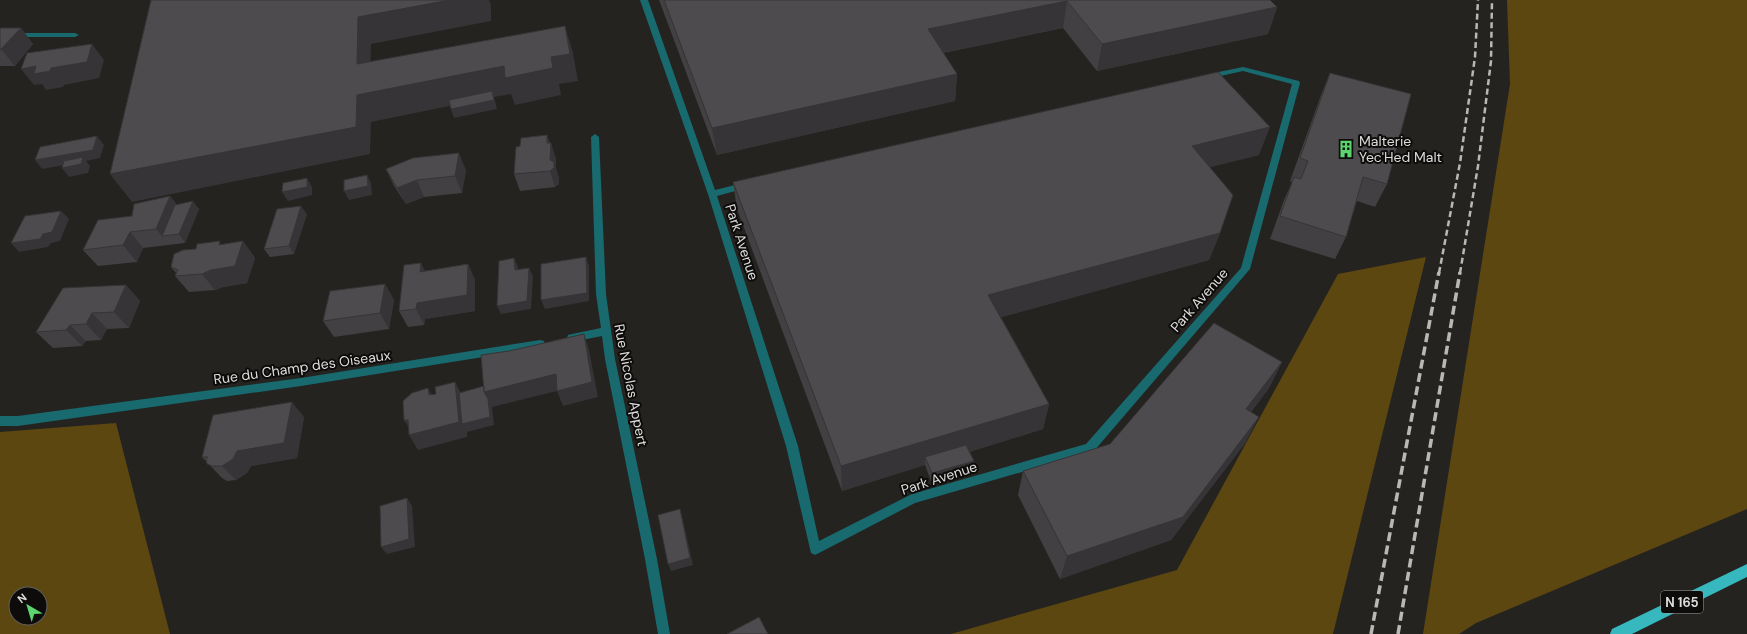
<svg xmlns="http://www.w3.org/2000/svg" width="1747" height="634" viewBox="0 0 1747 634" font-family="'DM Sans',sans-serif">
<rect width="100%" height="100%" fill="#242320"/>
<!-- green -->
<path fill="#5c4710" fill-rule="evenodd" d="M1507,0H1747V509L1476,623L1459,634H1423L1510,84Z
M1426,257L1333,634H951L1177,570L1338,274Z
M116,423L170,634H0V432ZM16,594H40V618H16Z"/>
<g fill="none" stroke-linecap="round" stroke-linejoin="round">
<!-- minor -->
<path fill="#186a6e" fill-rule="evenodd" d="M640,0H648L715,190L747,182L751,185L750,187L717,196L798,446L819,541L912,494L1086,444L1241,268L1292,84L1243,71L1207,79L1203,77L1204,75L1243,67L1299,81L1300,83L1250,269L1094,451L915,503L819,553L815,555L811,553L786,446L708,194Z
M0,33H75L79,35L75,37H0Z
M595,134L599,137L606,294L615,359L657,559L670,634H658L645,559L605,359L602,336L572,342L568,341L567,338L568,335L572,334L601,328L596,294L591,137Z
M540,340L544,341L545,344L544,347L540,348L301,386L18,426H0V416H18L301,378Z"/>
<!-- trunk -->
<path fill="#36b8be" fill-rule="evenodd" d="M1747,564V577L1632,634H1610L1612,629Z"/>
<!-- rail-far1 -->
<path stroke="#b9b8b5" stroke-width="2.5" stroke-dasharray="6 3.5" stroke-linecap="butt" d="M1439,273L1460,163L1475,57L1478,0
M1460,273L1478,166L1491,61L1492,0"/>
<!-- rail -->
<path stroke="#b9b8b5" stroke-width="3.5" stroke-dasharray="9 4.5" stroke-linecap="butt" d="M1371,634L1439,272
M1398,634L1460,272"/>
</g>
<!-- wall -->
<path fill="#424042" d="M659,0H1270L1277,7L1268,34L1097,71L1063,28L943,53L957,74L955,101L717,155Z
M0,28H21L33,44L15,66H0Z
M1330,73L1387,184L1375,207L1357,201L1346,237L1335,259L1270,239L1284,200L1292,182L1290,181L1321,95Z
M547,135L556,159V169L559,178V184L555,187L520,191L514,174L520,146Z
M1259,155L1209,167L1220,233L1209,260L1001,317L1049,404L1043,429L969,452L973,469L931,481L925,465L842,491L737,209L733,182Z
M386,169L466,170L462,193L424,197L406,204L394,186Z
M170,196L177,205L199,209L185,243L143,248L137,262L98,266L83,250L132,216Z
M307,214L294,254L270,257L264,249Z
M243,241L255,258L247,283L223,287L215,290L189,292L175,276L176,273L171,267L196,249L222,244Z
M468,264L475,280V311L425,319L424,325L408,327L399,311L425,271Z
M385,284L394,300L389,329L334,337L323,321Z
M126,285L140,301L129,328L107,329L101,340L86,341L82,346L53,348L36,332Z
M1282,362L1269,388L1251,412L1246,442L1171,540L1060,579L1018,495L1023,471L1110,444Z
M304,417L297,458L251,466L247,473L236,480L227,481L222,478L202,457Z"/>
<!-- shaded-wall -->
<path fill="#363436" d="M450,0H489L491,5V21L371,44L370,92L357,64L358,17Z
M1067,1L1063,28L926,56L928,29Z
M1277,7L1268,34L1097,71L1102,44Z
M565,26L573,53L578,81L559,84L561,95L515,105L511,94L494,97L497,109L454,118L451,109L493,97L371,122L370,154L132,202L110,174L357,95L504,66L551,57Z
M21,28L33,44L15,66L1,49Z
M92,44L104,60L99,78L64,85L63,87L46,90L42,84L34,85L21,69L36,66L51,68Z
M957,74L955,101L717,155L712,128Z
M1270,127L1259,155L1183,174L1192,146Z
M547,135L551,146V143L556,159V169L559,178V184L555,187L550,171V160L547,143Z
M97,136L104,145L100,158L86,161L90,166L88,173L69,177L62,168L82,162L42,169L35,160Z
M459,153L466,170L462,193L455,176Z
M367,175L371,183L372,195L349,200L344,191Z
M307,178L312,187V195L288,201L282,192Z
M417,180L424,197L406,204L397,188Z
M170,196L183,213L162,236L156,229Z
M193,201L199,209L185,243L179,234Z
M301,206L307,214L294,254L289,246Z
M61,211L69,219L60,241L51,243L48,247L19,252L11,243Z
M130,232L143,248L137,262L123,245Z
M1220,233L1209,260L984,322L988,295Z
M243,241L255,258L247,283L223,287L215,290L202,274Z
M586,257L589,266V301L545,309L541,300Z
M514,258L518,267V279L515,270Z
M421,263L429,279L420,272Z
M468,264L475,280V311L425,319L424,325L416,309L417,303Z
M529,268L533,276L531,309L501,314L497,306Z
M385,284L394,300L389,329L380,313Z
M126,285L140,301L129,328L114,312Z
M92,313L107,329L101,340L86,324Z
M70,325L86,341L82,346L66,330Z
M584,334L589,350L598,397L563,406L557,391L492,407L494,425L467,432V437L418,450L409,435L413,434L404,420L455,382L463,397L484,392Z
M1282,362L1269,388L1233,434L1246,409Z
M428,388L437,404L429,395Z
M292,402L304,417L297,458L251,466L247,473L236,480L222,466L237,451Z
M1049,404L1043,429L928,464L925,457V465L842,491L841,466Z
M1259,417L1246,442L1171,540L1060,579L1067,556Z
M974,461L973,469L931,481L932,473Z
M407,498L412,506L415,547L387,554L381,547Z
M680,509L682,516L693,565L671,571L668,564Z"/>
<!-- building -->
<path fill="#4d4b4d" stroke="#363436" d="M151,0H450L358,17L357,64L565,26L570,54L551,57L553,68L505,78L504,66L357,95L356,127L110,174Z
M664,0H1270L1277,7L1102,44L1067,1L928,29L957,74L712,128Z
M0,28H21L1,49H0Z
M92,44L87,62L51,68L50,71L34,74L36,66L21,69L27,53Z
M1218,72L1270,127L1192,146L1233,195L1220,233L988,295L1049,404L841,466L733,182Z
M1330,73L1411,94L1387,184L1363,177L1346,237L1280,216L1294,177L1301,179L1308,161L1300,158Z
M492,91L494,100L451,109L449,100Z
M547,135V143H551L550,160L554,162V168L550,171L514,174L516,147L520,146L521,138Z
M97,136L93,150L35,160L40,147Z
M459,153L455,176L417,180L397,188L386,169L413,158Z
M83,157L81,164L62,168L64,161Z
M367,175L368,186L344,191V180Z
M307,178V187L282,192L283,183Z
M170,196L156,229L130,232L123,245L83,250L98,220L132,216L134,204Z
M193,201L179,234L162,236L175,205Z
M301,206L289,246L264,249L277,209Z
M61,211L52,232L43,234L40,239L11,243L25,216Z
M220,241L219,245L243,241L235,266L211,270L202,274L175,276L178,270L171,267L174,254L183,250L196,249L197,244Z
M586,257L587,293L541,300V264Z
M514,258L515,270L529,268L527,301L497,306L499,261Z
M421,263L420,272L468,264L467,295L417,303L416,309L399,311L404,265Z
M385,284L380,313L323,321L330,291Z
M126,285L114,312L92,313L86,324L70,325L66,330L36,332L63,288Z
M1214,323L1282,362L1246,409L1259,417L1183,517L1067,556L1023,471L1110,444Z
M584,334L592,382L557,391L556,374L484,392L481,355L509,351Z
M455,382L459,422L409,435L408,420H404L403,401L412,393L428,388L429,395L436,394L435,387Z
M484,386V392L488,399L490,417L462,424L459,393Z
M292,402L284,443L237,451L233,459L222,466H212L207,464L206,459L208,457H202L213,415Z
M966,445L974,461L932,473L925,457Z
M407,498L409,539L381,547L380,506Z
M680,509L690,558L668,564L658,515Z
M759,617L768,634H727Z"/>
<!-- icons -->
<defs>
<g id="building-bare" transform="scale(1.38)"><path d="M-4-6H4V6H1V3H-1V6H-4ZM-2.5-4.3h1.7v1.8h-1.7ZM.8-4.3h1.7v1.8H.8ZM-2.5-1h1.7V.8h-1.7ZM.8-1h1.7V.8H.8Z" fill="#5bd56e" stroke="#0d0c0b" stroke-width="2.5" paint-order="stroke"/></g>
</defs>
<g fill-rule="evenodd">
<use href="#building-bare" x="1346" y="149"/>
</g>
<g text-anchor="middle" dominant-baseline="central" stroke-width="4" stroke-linejoin="round" paint-order="stroke">
<!-- shield labels -->
<rect fill="#0d0c0b" stroke="#9f9e9d" stroke-width="1" x="1661" y="591" width="42" height="22" rx="3"/>
<g font-size="13" font-weight="bold" fill="#dedddb">
<text x="1682" y="602">N 165</text>
</g>
<!-- poi labels -->
<g font-size="14" fill="#dedddb" stroke="#0d0c0b" text-anchor="start">
<text x="1359" y="141">Malterie<tspan x="1359" dy="16">Yec'Hed Malt</tspan></text>
</g>
<!-- street labels -->
<g font-size="14" fill="#dedddb" stroke="#0d0c0b">
<text transform="translate(742 242) rotate(72)">Park Avenue</text>
<text transform="translate(1199 300) rotate(-49)">Park Avenue</text>
<text transform="translate(302 367) rotate(-8)">Rue du Champ des Oiseaux</text>
<text transform="translate(631 385) rotate(79)">Rue Nicolas Appert</text>
<text transform="translate(939 478) rotate(-18)">Park Avenue</text>
</g>
</g>
<!-- north arrow -->
<g transform="translate(28 606) rotate(322)"><circle r="19" fill="#0d0c0b" stroke="#61605e"/>
<path d="M0-3L7 15L0 10L-7 15Z" fill="#5bd56e"/>
<text y="-6" font-size="11" font-weight="bold" text-anchor="middle" fill="#dedddb">N</text>
</g>
</svg>
